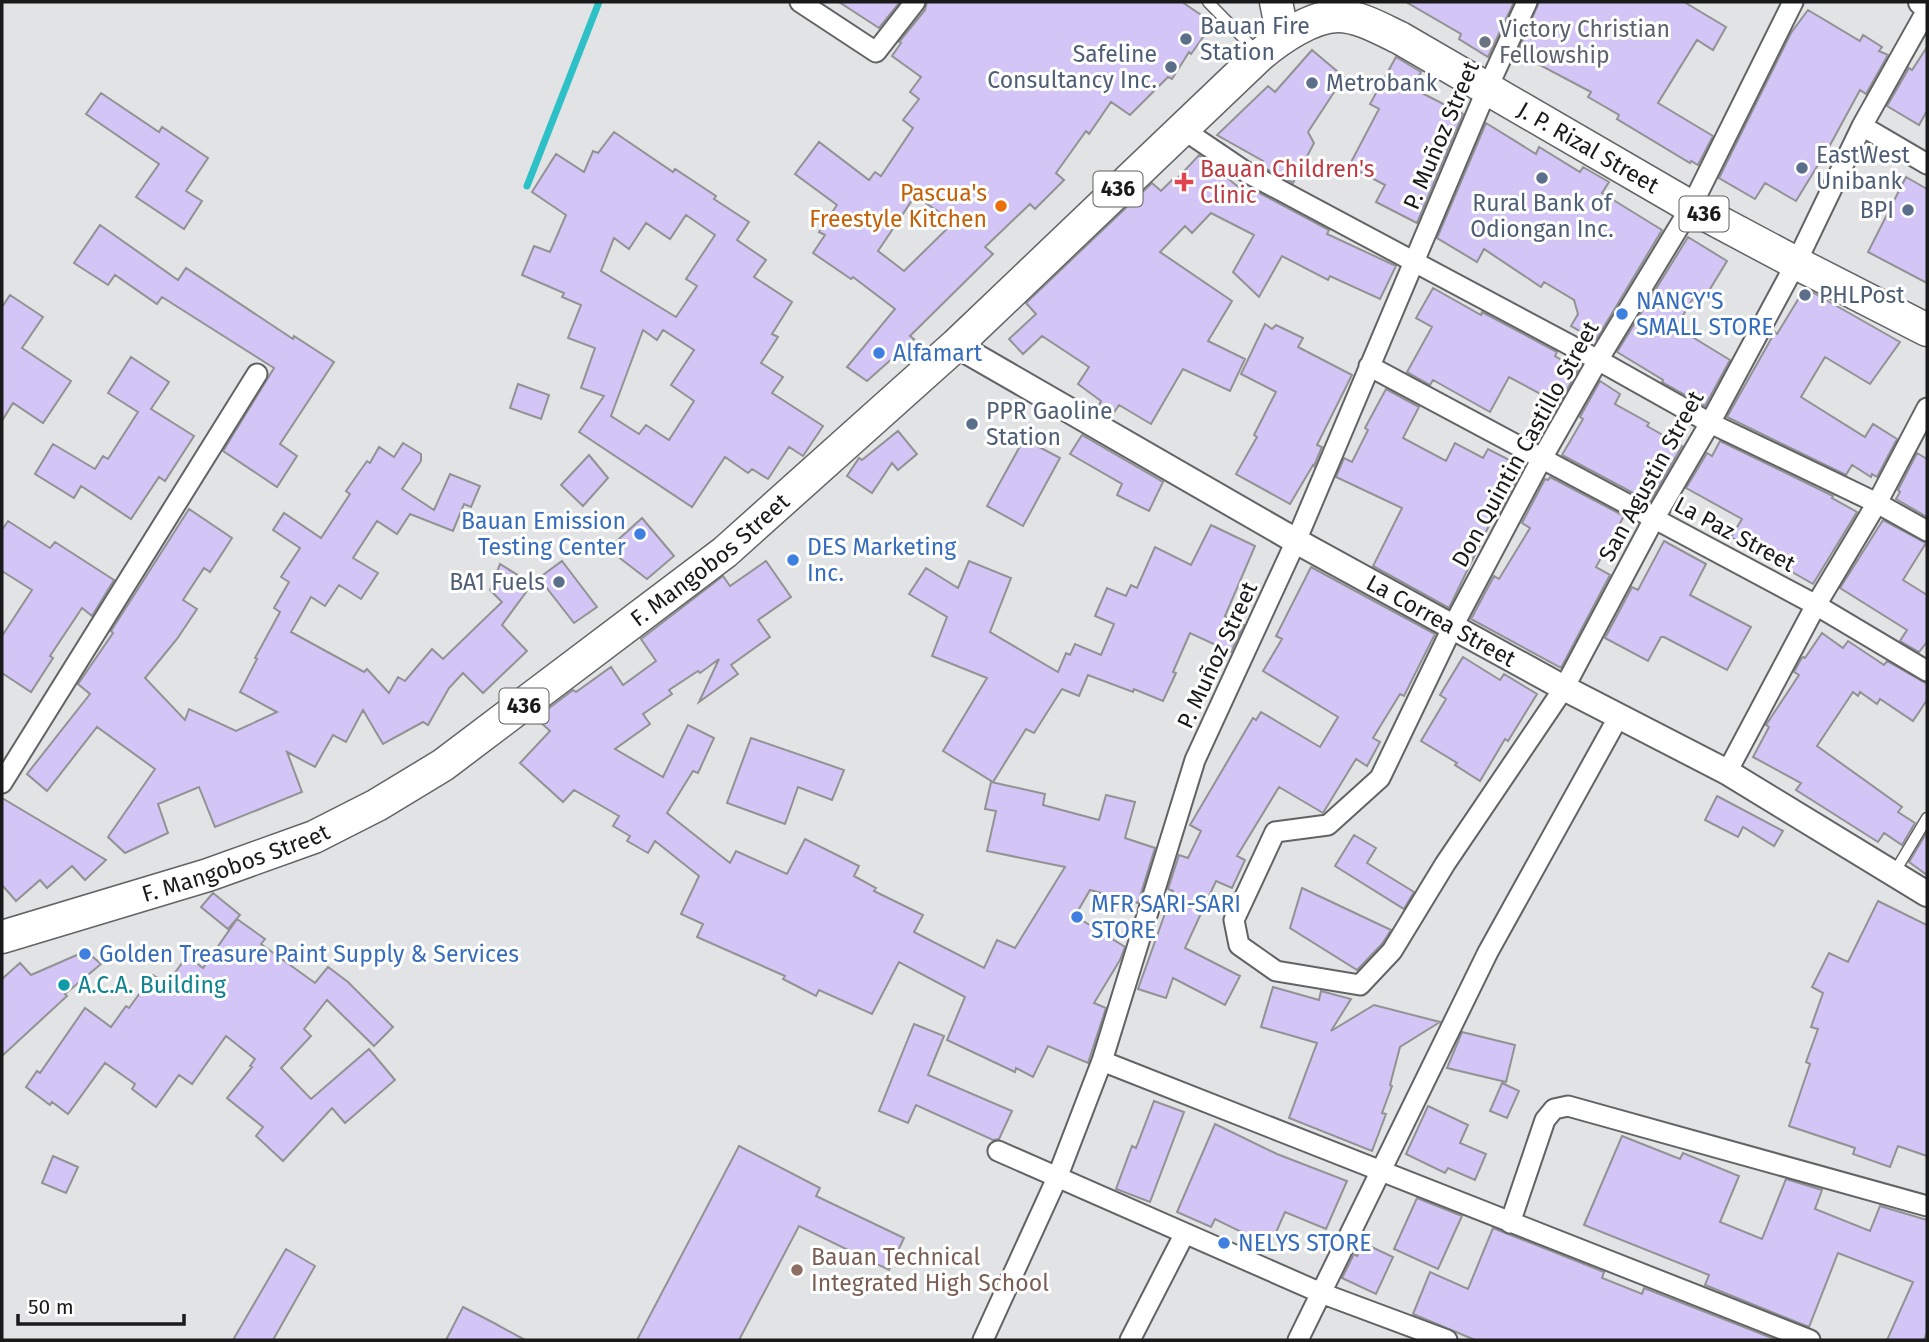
<svg xmlns="http://www.w3.org/2000/svg" width="1929" height="1342" viewBox="0 0 1929 1342" font-family="'Fira Sans',sans-serif">
<rect width="100%" height="100%" fill="#e1e3e5"/>
<g fill="none" stroke-linecap="round" stroke-linejoin="round">
<!-- stream -->
<path stroke="#2ec0c7" stroke-width="7" d="M527,186L599,2"/>
</g>
<!-- building -->
<path fill="#d3c6f7" stroke="#929294" stroke-width="2" fill-rule="evenodd" d="M839,2H900L879,28Z
M927,2H1182L1213,23L1191,54L1189,52L1172,79L1168,77L1130,115L1111,102L1089,134L1086,131L1056,173L1064,180L1035,209L1030,204L985,247L993,254L910,336L914,339L867,381L847,367L895,309L853,277L851,279L813,253L825,235L819,232L837,205L795,174L819,142L869,180L875,172L881,176L913,128L903,120L919,99L910,92L921,77L892,56L901,43L899,42L925,10ZM915,196L954,222L904,271L878,251Z
M1406,2H1514L1488,57L1459,39L1461,34Z
M1539,2H1684L1726,27L1713,50L1697,40L1658,103L1713,136L1698,165L1691,161L1690,163L1617,119L1619,115L1588,97L1591,92L1517,53Z
M1808,10L1860,41L1863,35L1882,47L1879,51L1888,55L1866,94L1860,90L1829,147L1796,201L1765,183L1755,199L1719,178L1791,33Z
M1927,47V111L1919,125L1887,106L1909,68L1912,70Z
M1312,50L1344,77L1308,132L1314,143L1293,183L1261,166L1263,161L1217,135L1268,86L1275,92Z
M1396,57L1421,72L1412,88L1463,114L1417,223L1376,202L1385,185L1349,166L1379,109L1370,104Z
M101,93L159,132L162,127L208,158L186,191L202,201L184,229L136,197L159,164L86,114Z
M1486,123L1536,154L1539,147L1580,172L1583,167L1609,182L1602,193L1662,230L1596,340L1571,326L1578,314L1574,300L1544,282L1541,287L1484,249L1477,262L1437,238Z
M614,132L673,172L675,169L716,196L714,199L749,222L737,240L766,260L754,277L792,302L772,334L778,337L761,363L783,377L772,393L823,426L803,456L789,447L768,479L752,469L748,473L725,457L692,507L579,432L604,396L581,388L595,348L568,338L581,305L562,297L564,293L522,275L534,246L550,252L566,215L532,192L556,154L584,172L593,151L598,153ZM686,215L715,235L686,279L697,286L676,317L601,271L614,238L629,249L646,223L670,239ZM643,330L657,340L663,330L694,350L671,385L694,401L669,440L646,425L639,434L611,416Z
M1199,155L1247,194L1250,188L1329,230L1327,234L1396,266L1380,299L1330,276L1328,280L1282,256L1259,297L1233,272L1254,235L1211,213L1192,233L1185,226L1160,252L1232,301L1208,341L1245,359L1230,391L1183,369L1151,424L1119,405L1111,417L1097,409L1101,401L1078,384L1089,367L1042,336L1023,354L1009,339L1036,314L1026,303L1152,183L1161,191L1172,180L1174,182Z
M1906,177L1927,189V283L1868,252Z
M100,225L178,280L186,268L293,339L294,336L334,362L280,444L297,456L277,487L223,451L274,368L162,297L157,304L115,275L108,285L74,263Z
M1688,237L1727,261L1704,299L1696,294L1676,327L1730,360L1705,406L1662,382L1663,380L1617,352Z
M1433,288L1481,315L1482,312L1557,352L1555,356L1578,370L1559,404L1509,377L1490,412L1433,380L1430,385L1407,372L1432,327L1416,318Z
M1805,288L1900,342L1870,384L1825,357L1801,397L1865,437L1873,424L1897,439L1877,477L1872,474L1871,477L1852,465L1846,475L1727,417L1775,332L1777,334Z
M10,295L43,317L22,348L71,381L43,423L13,403L2,421V307Z
M1265,324L1272,329L1276,325L1303,338L1298,347L1352,375L1317,445L1322,447L1314,466L1313,465L1290,504L1236,474L1257,437L1254,435L1276,392L1241,374Z
M131,357L169,382L151,409L194,436L165,481L159,477L131,519L81,486L74,498L35,474L53,444L95,469L103,456L108,459L138,412L108,393Z
M1600,381L1620,394L1615,404L1649,423L1647,426L1682,446L1650,502L1562,455L1583,419L1580,417Z
M518,384L549,395L541,419L510,408Z
M1386,389L1419,407L1403,438L1446,461L1455,443L1483,458L1488,449L1523,467L1500,511L1497,509L1449,608L1373,566L1402,508L1336,477L1344,458L1352,462L1368,430L1365,428Z
M898,431L917,454L898,470L892,463L872,493L847,476L859,458L862,460Z
M1082,435L1163,482L1149,511L1117,495L1122,484L1070,454Z
M1024,439L1060,458L1023,526L987,506Z
M1720,441L1833,496L1832,498L1857,512L1813,584L1731,537L1742,519L1686,488L1707,453L1712,456Z
M403,443L421,454V461L402,489L434,510L450,474L480,486L471,507L464,504L453,531L410,514L397,534L377,521L353,558L378,573L361,599L339,585L325,606L311,597L291,632L364,672L367,669L389,693L398,677L405,681L432,649L443,659L502,602L490,590L500,564L532,584L502,625L527,651L483,693L463,673L449,688L428,725L423,722L383,744L363,710L346,742L333,735L315,767L287,752L302,792L215,827L199,787L158,804L168,833L125,853L108,837L155,769L97,727L47,791L27,774L90,694L78,684L113,633L111,631L189,509L232,538L210,572L204,568L183,600L197,609L177,639L145,678L185,720L189,709L236,731L277,712L240,692L257,659L255,658L280,612L274,608L289,582L281,577L300,548L273,530L284,513L321,538L350,494L346,491L367,461L370,463L379,447L394,457Z
M1917,453L1927,459V517L1896,499L1900,492L1898,490Z
M589,455L608,478L583,506L561,485Z
M1550,477L1624,516L1596,567L1610,575L1561,668L1471,619L1494,576L1499,579L1530,528L1522,523L1545,479L1548,480Z
M642,518L674,556L647,579L608,549Z
M1883,520L1926,543L1903,580L1927,595V642L1919,652L1900,641L1907,630L1840,588Z
M8,521L50,548L55,542L114,580L92,616L82,608L50,656L53,658L31,692L2,673V636L32,590L2,571V530Z
M1211,525L1255,546L1225,616L1244,625L1231,652L1190,633L1173,672L1176,673L1163,701L1134,689L1133,692L1088,675L1079,696L1062,689L1034,733L1026,729L993,782L943,751L987,678L932,656L947,617L909,594L926,568L958,588L969,561L1011,578L990,632L1058,672L1066,653L1070,655L1075,644L1101,655L1114,624L1095,616L1107,588L1126,596L1131,585L1137,588L1155,547L1191,565Z
M1664,541L1706,564L1690,595L1751,627L1727,670L1664,637H1661L1648,661L1605,638L1632,587L1638,590Z
M562,561L597,607L574,623L539,578Z
M766,561L791,597L758,620L770,637L731,665L738,674L699,702L719,659L700,673L698,671L669,690L672,694L643,714L650,724L615,749L663,777L688,725L714,738L698,773L693,771L667,813L730,863L736,851L787,874L805,839L859,866L854,876L876,888L874,891L923,915L914,932L984,968L997,940L1015,948L1065,867L987,851L996,811L985,809L991,782L1045,794L1043,805L1099,820L1106,795L1135,802L1125,838L1155,848L1138,903L1090,890L1075,916L1125,947L1120,960L1094,1003L1106,1008L1088,1063L1048,1046L1033,1077L1016,1068L1015,1072L947,1040L965,997L899,962L872,1014L819,990L816,996L783,979L785,976L697,937L703,924L681,914L699,876L655,841L648,853L627,841L630,836L613,826L619,816L574,790L563,802L520,763L550,731L536,718L573,690L576,692L611,667L623,685L656,661L641,639L723,576L730,586Z
M1311,567L1435,634L1404,696L1400,694L1373,738L1380,742L1367,766L1356,759L1323,813L1279,787L1237,856L1245,860L1232,888L1216,881L1185,948L1240,976L1225,1005L1173,978L1166,998L1138,989L1173,891L1168,889L1179,855L1188,858L1201,831L1190,825L1253,718L1256,720L1261,712L1320,747L1338,717L1263,671L1282,639L1276,636Z
M1822,633L1843,648L1848,641L1884,665L1887,661L1927,684V700L1913,721L1880,699L1877,704L1860,692L1858,696L1853,692L1817,746L1902,807L1898,812L1915,823L1902,845L1884,833L1878,842L1796,790L1801,783L1753,757L1769,727L1766,725L1799,675L1794,672L1801,659L1803,657L1805,658Z
M1463,657L1500,680L1504,674L1537,694L1508,741L1505,739L1480,781L1455,765L1457,763L1421,741L1446,699L1440,695Z
M751,738L844,770L832,800L798,787L785,824L727,803Z
M1717,796L1783,831L1774,846L1743,827L1738,837L1705,820Z
M2,798L106,860L85,880L72,866L47,888L40,880L16,901L2,885Z
M1927,832V875L1909,862Z
M1354,835L1376,848L1367,863L1414,892L1404,909L1335,866Z
M1302,888L1391,930L1382,944L1357,970L1290,928Z
M213,893L240,915L228,929L201,907Z
M1878,901L1927,925V1156L1898,1146L1890,1167L1853,1154L1855,1148L1789,1126L1810,1064L1806,1062L1818,1029L1811,1027L1823,993L1812,987L1829,953L1848,962Z
M237,919L265,939L261,944L315,983L328,967L348,982L393,1027L374,1046L327,1000L304,1029L311,1036L281,1068L311,1099L369,1049L395,1080L345,1123L332,1108L283,1161L256,1136L263,1127L227,1098L252,1067L250,1066L255,1059L226,1036L192,1084L179,1075L156,1107L132,1089L135,1084L105,1063L68,1114L52,1102L50,1105L26,1087L37,1071L40,1073L85,1008L111,1027L126,1006L129,1008L153,975L167,984L187,956L203,968Z
M86,951L101,964L65,994L67,996L2,1056V979L20,963L31,975Z
M1273,987L1319,1000L1321,991L1351,999L1331,1031L1374,1005L1440,1022L1400,1047L1390,1085L1392,1086L1382,1113L1386,1114L1372,1151L1289,1118L1317,1043L1261,1027Z
M914,1024L944,1036L928,1075L1012,1111L999,1139L993,1140L916,1105L908,1123L879,1111Z
M1462,1032L1515,1045L1506,1082L1447,1068Z
M1502,1083L1519,1091L1507,1118L1490,1111Z
M1154,1101L1184,1112L1150,1202L1116,1189L1132,1146L1136,1148Z
M1428,1106L1468,1125L1460,1143L1486,1154L1475,1180L1448,1168L1445,1173L1406,1154Z
M1215,1124L1277,1154L1347,1181L1326,1229L1285,1212L1270,1246L1215,1219L1211,1227L1177,1212Z
M1622,1136L1680,1159L1683,1153L1739,1176L1720,1222L1762,1239L1786,1179L1822,1190L1815,1209L1870,1231L1880,1206L1927,1220V1332L1924,1340H1887L1913,1282L1838,1253L1809,1327L1705,1285L1709,1275L1584,1225Z
M739,1146L820,1188L816,1196L904,1238L889,1270L799,1226L739,1340H637Z
M53,1156L78,1167L66,1193L42,1183Z
M1417,1198L1462,1216L1438,1269L1394,1249Z
M1493,1228L1604,1272L1602,1278L1642,1294L1644,1288L1777,1340H1475L1413,1314L1430,1272L1468,1289Z
M1363,1243L1393,1257L1376,1294L1342,1278L1354,1254L1357,1256Z
M286,1249L315,1266L273,1340H233Z
M463,1307L494,1323L525,1340H446Z"/>
<g fill="none" stroke-linecap="round" stroke-linejoin="round">
<!-- service casing -->
<g stroke="#616364" stroke-width="13">
<path id="service" d="M1208,2L1257,52
M1894,873L1927,818"/>
</g>
<!-- minor casing -->
<g stroke="#616364" stroke-width="23">
<path id="minor" d="M800,2L876,52L915,2
M1793,2L1691,207L1598,360L1541,460L1453,626L1380,778L1328,825L1275,832L1234,920L1239,945L1276,971L1360,985L1392,951L1445,864L1564,688L1654,519L1710,423L1796,263L1862,126L1927,10
M1862,126L1927,164
M1181,128L1246,172L1598,360L1710,423L1877,503L1927,531
M1369,366L1816,605L1927,671
M1727,772L1816,605L1877,503L1927,408
M2,783L257,374
M1102,1061L1810,1340
M998,1151L1321,1293L1447,1340
M1510,1223L1545,1120L1554,1109L1568,1106L1927,1206
M983,1340L1057,1178L1102,1061L1195,760L1296,541L1487,89L1527,2
M1130,1340L1184,1235
M1298,1340L1488,952L1619,716"/>
</g>
<!-- tertiary casing -->
<g stroke="#616364" stroke-width="28">
<g id="tertiary">
<path d="M1921,2L1927,5"/>
<path id="s1" d="M956,345L1296,541L1564,688L1727,772L1927,894"/>
</g>
</g>
<!-- primary casing -->
<g stroke="#616364" stroke-width="35">
<g id="primary">
<path d="M1276,2L1283,36"/>
<path id="s2" d="M2,937L208,875L314,837L377,805L443,765L725,552L956,345L1260,55C1279,39 1312,16 1338,16C1359,16 1381,29 1400,38L1691,207L1796,263L1927,330"/>
</g>
</g>
<!-- service -->
<use href="#service" stroke="#fff" stroke-width="10"/>
<!-- minor -->
<use href="#minor" stroke="#fff" stroke-width="19"/>
<!-- tertiary -->
<use href="#tertiary" stroke="#fff" stroke-width="24"/>
<!-- primary -->
<use href="#primary" stroke="#fff" stroke-width="32"/>
</g>
<!-- markers -->
<g fill="#5c6f8a" stroke="#fff" stroke-width="2.5">
<circle cx="1186" cy="39" r="7"/>
<circle cx="1171" cy="67" r="7"/>
<circle cx="1312" cy="83" r="7"/>
<circle cx="1802" cy="168" r="7"/>
<circle cx="1542" cy="178" r="7"/>
<circle cx="1908" cy="210" r="7"/>
<circle cx="1805" cy="295" r="7"/>
<circle cx="972" cy="424" r="7"/>
<circle cx="559" cy="582" r="7"/>
</g>
<circle fill="#6b7280" stroke="#fff" stroke-width="2.5" cx="1485" cy="42" r="7"/>
<path fill="#e0444e" stroke="#fff" stroke-width="2.5" d="M1180.5 171.5h7v7h7v7h-7v7h-7v-7h-7v-7h7z"/>
<circle fill="#e8710a" stroke="#fff" stroke-width="2.5" cx="1001" cy="206" r="7"/>
<g fill="#3f7fe0" stroke="#fff" stroke-width="2.5">
<circle cx="1622" cy="314" r="7"/>
<circle cx="879" cy="353" r="7"/>
<circle cx="640" cy="534" r="7"/>
<circle cx="793" cy="560" r="7"/>
<circle cx="1077" cy="917" r="7"/>
<circle cx="85" cy="954" r="7"/>
<circle cx="1224" cy="1243" r="7"/>
</g>
<circle fill="#0f9aa8" stroke="#fff" stroke-width="2.5" cx="64" cy="985" r="7"/>
<circle fill="#8d6e63" stroke="#fff" stroke-width="2.5" cx="797" cy="1270" r="7"/>
<g text-anchor="middle" dominant-baseline="central" stroke-width="6" stroke-linejoin="round" paint-order="stroke">
<!-- shield labels -->
<g fill="#fff" stroke="#5f5f5f" stroke-width="2">
<rect x="1093.5" y="171.5" width="49" height="35" rx="5"/>
<rect x="1679.5" y="196.5" width="49" height="35" rx="5"/>
<rect x="499.5" y="688.5" width="49" height="35" rx="5"/>
</g>
<g font-size="21" font-weight="bold" fill="#1a1a1b">
<text x="1118" y="189">436</text>
<text x="1704" y="214">436</text>
<text x="524" y="706">436</text>
</g>
<!-- service labels -->
<g font-size="23" fill="#4e5e75" stroke="#fff" text-anchor="start">
<text x="1200" y="26">Bauan Fire<tspan x="1200" dy="26">Station</tspan></text>
<text x="1157" y="54" text-anchor="end">Safeline<tspan x="1157" dy="26">Consultancy Inc.</tspan></text>
<text x="1326" y="83">Metrobank</text>
<text x="1816" y="155">EastWest<tspan x="1816" dy="26">Unibank</tspan></text>
<text x="1542" y="203" text-anchor="middle">Rural Bank of<tspan x="1542" dy="26">Odiongan Inc.</tspan></text>
<text x="1894" y="210" text-anchor="end">BPI</text>
<text x="1819" y="295">PHLPost</text>
<text x="986" y="411">PPR Gaoline<tspan x="986" dy="26">Station</tspan></text>
<text x="545" y="582" text-anchor="end">BA1 Fuels</text>
</g>
<!-- worship labels -->
<g font-size="23" fill="#5b616d" stroke="#fff" text-anchor="start">
<text x="1499" y="29">Victory Christian<tspan x="1499" dy="26">Fellowship</tspan></text>
</g>
<!-- street labels -->
<g font-size="23" fill="#1a1a1b" stroke="#fff">
<text transform="translate(1441 135) rotate(-67)">P. Muñoz Street</text>
<text stroke="none"><textPath href="#s2" startOffset="1932">J. P. Rizal Street</textPath></text>
<text transform="translate(1525 444) rotate(-61)">Don Quintin Castillo Street</text>
<text transform="translate(1651 476) rotate(-61)">San Agustin Street</text>
<text transform="translate(1735 534) rotate(28)">La Paz Street</text>
<text stroke="none"><textPath href="#s2" startOffset="812">F. Mangobos Street</textPath></text>
<text stroke="none"><textPath href="#s1" startOffset="558">La Correa Street</textPath></text>
<text transform="translate(1217 655) rotate(-65)">P. Muñoz Street</text>
<text stroke="none"><textPath href="#s2" startOffset="245">F. Mangobos Street</textPath></text>
</g>
<!-- health labels -->
<g font-size="23" fill="#be3a42" stroke="#fff" text-anchor="start">
<text x="1200" y="169">Bauan Children's<tspan x="1200" dy="26">Clinic</tspan></text>
</g>
<!-- food labels -->
<g font-size="23" fill="#c56008" stroke="#fff" text-anchor="end">
<text x="987" y="193">Pascua's<tspan x="987" dy="26">Freestyle Kitchen</tspan></text>
</g>
<!-- shop labels -->
<g font-size="23" fill="#366cbe" stroke="#fff" text-anchor="start">
<text x="1636" y="301">NANCY'S<tspan x="1636" dy="26">SMALL STORE</tspan></text>
<text x="893" y="353">Alfamart</text>
<text x="626" y="521" text-anchor="end">Bauan Emission<tspan x="626" dy="26">Testing Center</tspan></text>
<text x="807" y="547">DES Marketing<tspan x="807" dy="26">Inc.</tspan></text>
<text x="1091" y="904">MFR SARI-SARI<tspan x="1091" dy="26">STORE</tspan></text>
<text x="99" y="954">Golden Treasure Paint Supply &amp; Services</text>
<text x="1238" y="1243">NELYS STORE</text>
</g>
<!-- culture labels -->
<g font-size="23" fill="#0d838f" stroke="#fff" text-anchor="start">
<text x="78" y="985">A.C.A. Building</text>
</g>
<!-- education labels -->
<g font-size="23" fill="#785e54" stroke="#fff" text-anchor="start">
<text x="811" y="1257">Bauan Technical<tspan x="811" dy="26">Integrated High School</tspan></text>
</g>
</g>
<!-- border -->
<rect width="1929" height="1342" fill="none" stroke="#1a1a1b" stroke-width="7"/>
<!-- scale -->
<path d="M18 1314v10h166v-10" fill="none" stroke="#1a1a1b" stroke-width="3.5"/>
<text x="28" y="1314" font-size="21" fill="#1a1a1b" stroke="#ffffff" stroke-width="5" paint-order="stroke">50 m</text>
</svg>
